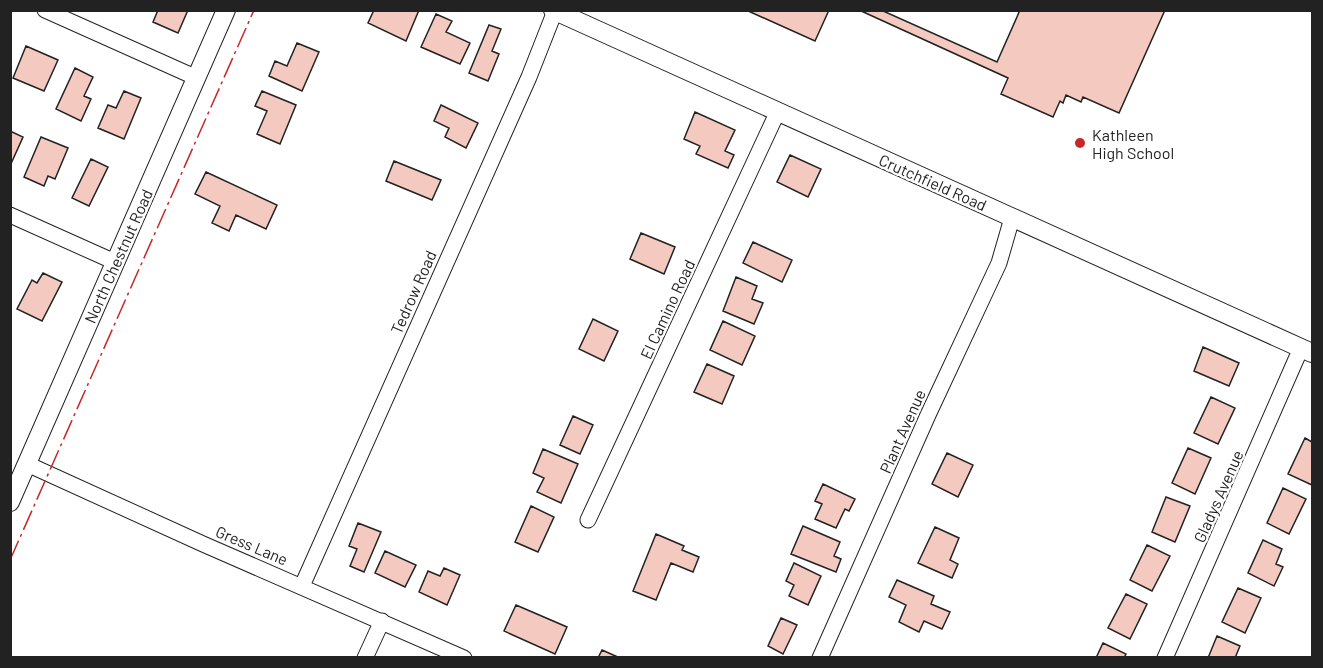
<svg xmlns="http://www.w3.org/2000/svg" width="1323" height="668" viewBox="0 0 1323 668" font-family="Barlow,sans-serif">
<rect width="100%" height="100%" fill="#fff"/>
<!-- building -->
<path fill="#f3c9c0" stroke="#222" stroke-width="1.5" d="M158,10H188L178,33L153,22Z
M374,10L400,11L419,10L406,41L368,23Z
M746,10H829L815,41Z
M859,10H881L997,62L1020,10H1165L1119,113L1083,97L1081,102L1066,95L1063,103L1060,101L1053,117L1001,94L1008,78Z
M436,14L452,21L446,32L470,43L460,64L421,47Z
M489,25L501,29L492,51L499,54L488,81L469,73Z
M297,43L319,52L302,91L269,76L275,61L287,66Z
M26,46L58,60L44,91L13,78Z
M75,68L93,77L84,96L91,99L81,121L56,109Z
M124,91L141,98L124,139L98,128L108,105L116,108Z
M262,91L296,105L280,144L257,134L267,111L255,106Z
M441,105L478,123L466,148L445,137L449,128L434,121Z
M695,112L735,130L725,151L734,155L728,168L696,154L700,146L684,139Z
M10,131L23,137L10,166Z
M41,137L68,148L55,179L48,176L44,186L24,177Z
M790,155L821,169L808,197L777,182Z
M91,159L108,167L89,206L72,198Z
M394,161L441,180L432,200L386,181Z
M206,172L277,205L266,229L236,215L229,231L212,223L220,206L195,194Z
M641,233L675,247L664,274L630,259Z
M753,242L792,260L782,282L743,263Z
M43,273L62,282L42,321L17,309L32,280L37,283Z
M736,277L757,286L752,299L763,303L754,324L723,311Z
M593,319L618,331L604,361L579,349Z
M723,321L755,336L742,365L710,350Z
M1203,347L1239,363L1229,386L1194,371Z
M707,364L734,376L722,404L694,392Z
M1211,397L1235,408L1218,444L1194,433Z
M573,416L593,425L580,454L560,445Z
M1305,438L1312,442V485L1288,474Z
M1188,448L1211,458L1195,494L1172,483Z
M543,449L578,464L561,503L537,492L544,478L533,473Z
M947,453L973,465L958,497L932,484Z
M823,484L855,499L849,511L845,509L836,528L815,519L822,504L815,501Z
M1283,488L1306,499L1289,534L1267,523Z
M1166,497L1190,506L1175,542L1152,532Z
M531,506L554,517L538,552L515,542Z
M358,523L381,532L364,572L350,566L357,549L349,546Z
M803,526L840,542L834,556L841,559L836,572L791,554Z
M935,527L959,538L950,560L958,564L952,578L918,563Z
M656,534L684,546L682,550L699,557L693,572L671,563L656,600L633,591Z
M1263,540L1282,549L1276,564L1283,567L1274,586L1248,573Z
M1147,545L1170,556L1152,591L1130,580Z
M385,551L416,565L405,587L375,573Z
M794,563L821,576L808,605L789,596L794,585L786,581Z
M444,568L460,575L447,605L419,592L428,571L440,576Z
M897,580L934,596L931,604L950,612L942,629L924,621L919,632L899,622L906,605L889,597Z
M1238,588L1261,598L1245,633L1222,622Z
M1126,594L1147,604L1130,639L1108,628Z
M516,605L567,627L555,654L504,631Z
M781,618L797,625L783,654L768,646Z
M1217,636L1240,646L1235,658H1208Z
M1103,643L1126,654L1124,658H1096Z
M602,650L620,658H598Z"/>
<g fill="none" stroke-linecap="round" stroke-linejoin="round">
<!-- minor casing -->
<g stroke="#222" stroke-width="17">
<path id="minor" d="M45,10L197,78
M10,215L115,262
M27,464L203,544L464,658
M588,520L778,111
M302,586L529,77L555,11
M365,658L382,621
M820,658L928,415L999,263L1012,218
M1165,658L1301,348"/>
</g>
<!-- tertiary casing -->
<g stroke="#222" stroke-width="20">
<path id="tertiary" d="M553,10L1312,353
M10,502L226,10"/>
</g>
<!-- minor -->
<use href="#minor" stroke="#fff" stroke-width="15"/>
<!-- tertiary -->
<use href="#tertiary" stroke="#fff" stroke-width="18"/>
<!-- power -->
<path stroke="#c62828" stroke-width="1.5" stroke-dasharray="21 4.5 3 4.5" stroke-linecap="butt" d="M10,560L254,10"/>
</g>
<!-- markers -->
<circle fill="#c62828" stroke="#fff" stroke-width="2" cx="1080" cy="143" r="6"/>
<g text-anchor="middle" dominant-baseline="central" stroke-width="4.5" stroke-linejoin="round" paint-order="stroke">
<!-- poi labels -->
<g font-size="16" fill="#222" stroke="#fff" text-anchor="start">
<text x="1092" y="134">Kathleen<tspan x="1092" dy="18">High School</tspan></text>
</g>
<!-- street labels -->
<g font-size="16" fill="#222" stroke="#fff">
<text transform="translate(933 182) rotate(24)">Crutchfield Road</text>
<text transform="translate(118 256) rotate(-66)">North Chestnut Road</text>
<text transform="translate(413 292) rotate(-66)">Tedrow Road</text>
<text transform="translate(667 309) rotate(-65)">El Camino Road</text>
<text transform="translate(902 431) rotate(-66)">Plant Avenue</text>
<text transform="translate(1218 496) rotate(-66)">Gladys Avenue</text>
<text transform="translate(252 545) rotate(23)">Gress Lane</text>
</g>
</g>
<!-- border -->
<rect width="1323" height="668" fill="none" stroke="#222222" stroke-width="24"/>
</svg>
